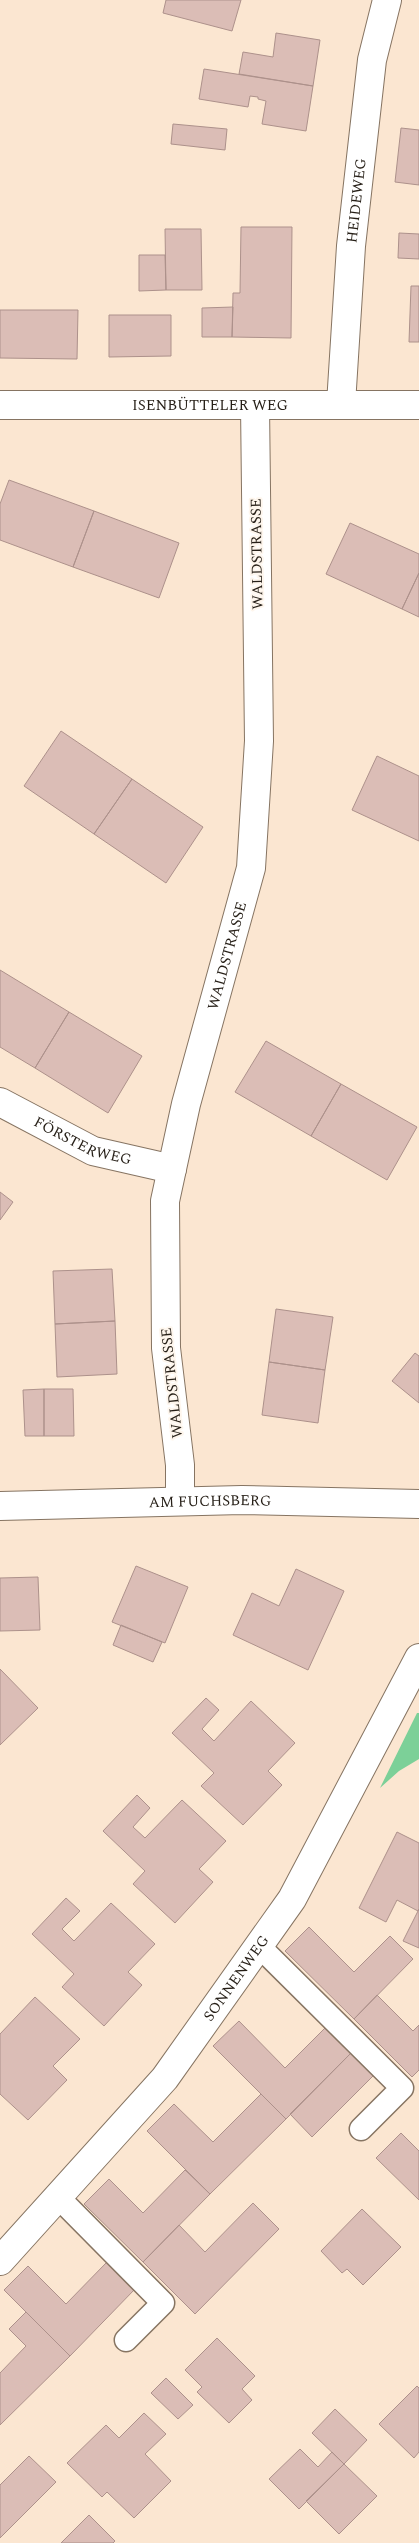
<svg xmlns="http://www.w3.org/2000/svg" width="419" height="2543" viewBox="0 0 419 2543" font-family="Spectral,serif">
<rect width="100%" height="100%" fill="#fbe6d1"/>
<!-- green -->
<path fill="#7cd098" d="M417,1713H419V1759L399,1771L380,1788Z"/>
<!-- building -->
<path fill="#dbbdb6" stroke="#ad918b" d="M166,0H241L232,31L163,13Z
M276,33L320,40L313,86L239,74L243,52L273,57Z
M204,69L313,86L306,131L262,124L266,101L258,99V97L250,96L248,107L199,99Z
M173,124L227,129L225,150L171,144Z
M401,128L419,130V185L395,182Z
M241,227H292L291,338L232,337L233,293H240Z
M165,229H201L202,290H166Z
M399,233L419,234V259L398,258Z
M139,255H165L166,290L139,291Z
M411,286H419V342H409Z
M233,307L232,337H202V308Z
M0,310H78L77,359L0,358Z
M109,315H171V356L109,357Z
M9,480L94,511L73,567L0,540V504Z
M94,511L179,543L159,598L73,567Z
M350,523L419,554V573L402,609L326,574Z
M419,573V617L402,609Z
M61,731L132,779L94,834L24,786Z
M377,756L419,776V841L352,810Z
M132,779L203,827L166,883L94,834Z
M0,970L69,1012L35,1068L0,1047Z
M69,1012L142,1056L108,1113L35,1068Z
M266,1041L341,1084L311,1136L235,1092Z
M341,1084L417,1127L387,1180L311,1136Z
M0,1192L13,1202L0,1220Z
M112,1269L115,1321L55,1324L53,1271Z
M276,1309L333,1317L325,1370L269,1362Z
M115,1321L117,1374L57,1377L55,1324Z
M415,1353L419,1356V1403L392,1381Z
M269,1362L325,1370L318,1423L262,1415Z
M44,1389H73L74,1436H44Z
M44,1389V1436H25L23,1390Z
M136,1566L188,1587L165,1643L112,1622Z
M296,1569L344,1591L308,1670L233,1635L252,1593L279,1606Z
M38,1577L40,1630L0,1631V1578Z
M121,1625L162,1642L153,1662L113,1645Z
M0,1669L38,1708L0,1745Z
M206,1698L219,1710L202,1729L214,1741L251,1701L295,1743L268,1771L282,1785L243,1825L201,1786L214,1773L172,1733Z
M137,1795L150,1808L133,1827L145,1838L182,1800L226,1841L199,1869L213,1882L175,1923L133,1884L145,1871L103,1831Z
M397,1832L419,1843V1909L418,1911L397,1900L386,1922L359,1908Z
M66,1898L80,1911L62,1929L74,1941L111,1903L155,1944L128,1972L142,1985L104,2026L62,1987L74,1974L32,1934Z
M419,1909V1948L403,1941Z
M309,1927L354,1972L390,1936L413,1959L354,2019L285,1951Z
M377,1995L413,2031L419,2025V2070L412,2077L354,2019Z
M35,1997L80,2039L53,2066L67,2080L28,2120L0,2094V2034Z
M239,2021L285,2068L326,2027L352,2052L286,2119L213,2046Z
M352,2052L374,2075L312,2137L290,2114Z
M261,2094L286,2119L210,2194L147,2131L174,2104L213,2142Z
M401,2133L419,2151V2200L376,2158Z
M185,2170L210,2194L143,2262L84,2204L109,2179L143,2213Z
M253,2203L279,2229L195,2314L143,2262L179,2225L205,2252Z
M362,2209L401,2247L363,2285L347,2269L342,2273L321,2251Z
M107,2262L135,2289L70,2356L4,2290L28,2266L66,2304Z
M26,2312L70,2356L0,2425V2373L26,2346L9,2329Z
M217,2338L255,2376L242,2389L252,2400L229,2423L197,2392L202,2387L185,2370Z
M166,2378L193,2405L178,2419L151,2393Z
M417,2386L419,2388V2452L414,2458L379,2424Z
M335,2409L367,2440L344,2464L312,2433Z
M144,2413L166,2434L145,2454L171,2481L134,2518L107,2492L102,2497L67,2463L106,2425L119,2438Z
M300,2449L318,2467L332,2452L344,2464L299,2509L269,2479Z
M29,2456L56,2482L0,2538V2485Z
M344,2464L377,2496L339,2534L306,2501Z
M89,2515L115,2541L113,2543H61Z"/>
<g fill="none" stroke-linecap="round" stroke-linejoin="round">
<!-- service casing -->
<g stroke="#867462" stroke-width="25">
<path id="service" d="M258,1945L402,2088L361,2129
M58,2197L163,2303L126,2340"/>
</g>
<!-- minor casing -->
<g stroke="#867462" stroke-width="30">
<g id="minor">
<path id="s1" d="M341,404L351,246L372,60L387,0"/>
<path id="s2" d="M0,405H419"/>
<path id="s3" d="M0,1102L93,1151L172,1169"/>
<path id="s4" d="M180,1501V1465L166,1348L165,1201L186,1104L251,868L259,741L255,405"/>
<path id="s5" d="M0,1506L242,1500L419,1504"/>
<path id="s6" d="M0,2261L165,2078L292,1899L419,1658"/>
</g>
</g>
<!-- service -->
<use href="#service" stroke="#fff" stroke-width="22"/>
<!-- minor -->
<use href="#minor" stroke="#fff" stroke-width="28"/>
</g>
<g text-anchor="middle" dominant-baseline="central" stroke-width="4" stroke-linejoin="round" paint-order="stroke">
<!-- street labels -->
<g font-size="15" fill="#261f17" stroke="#fef6ed">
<text stroke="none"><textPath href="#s1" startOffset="204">HEIDEWEG</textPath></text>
<text stroke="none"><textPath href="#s2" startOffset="210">ISENBÜTTELER WEG</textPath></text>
<text transform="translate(257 554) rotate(-91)">WALDSTRASSE</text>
<text stroke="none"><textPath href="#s4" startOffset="554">WALDSTRASSE</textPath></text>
<text stroke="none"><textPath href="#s3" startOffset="92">FÖRSTERWEG</textPath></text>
<text transform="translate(172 1383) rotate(-96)">WALDSTRASSE</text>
<text stroke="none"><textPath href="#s5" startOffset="210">AM FUCHSBERG</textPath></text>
<text stroke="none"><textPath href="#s6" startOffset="369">SONNENWEG</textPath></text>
</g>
</g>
</svg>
